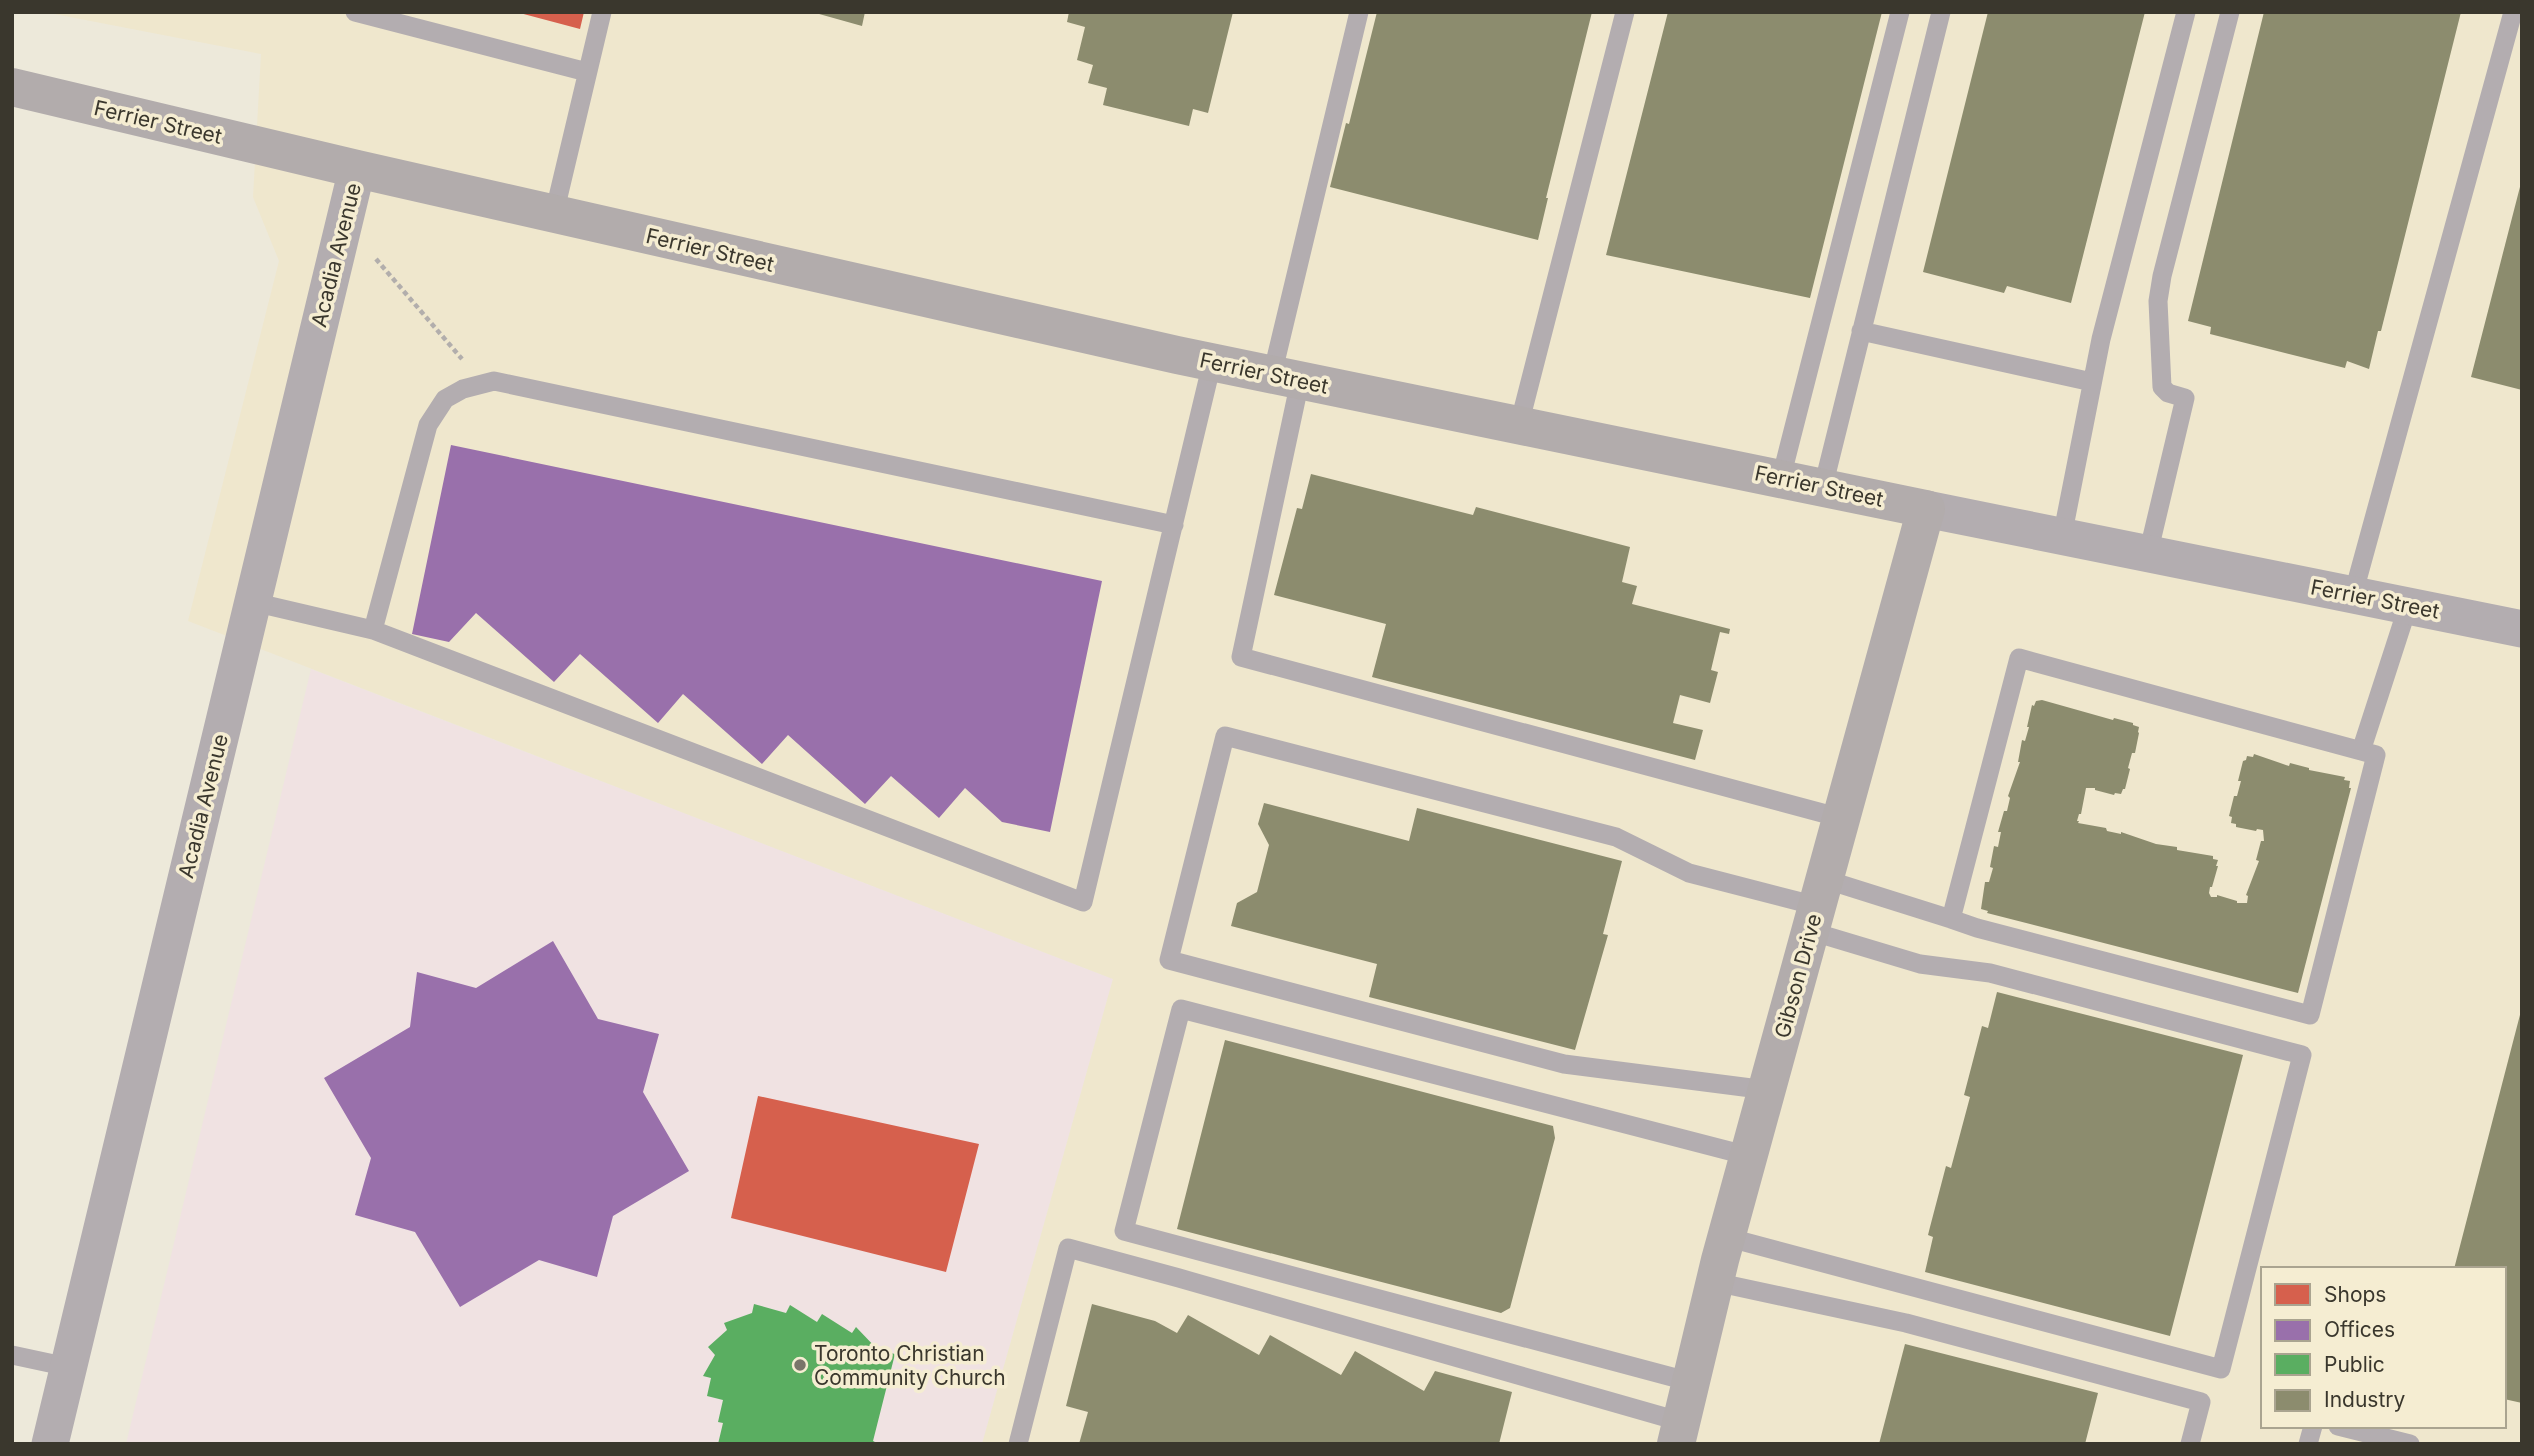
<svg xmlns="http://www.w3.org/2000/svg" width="2534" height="1456" viewBox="0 0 2534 1456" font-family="Inter,sans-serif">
<rect width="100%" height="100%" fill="#ede9da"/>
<!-- commercial -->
<path fill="#f0e2e2" d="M311,669L1113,979L982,1444H126Z"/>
<!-- built -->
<path fill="#efe7cd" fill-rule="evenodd" d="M44,12H2522V1444H982L1113,979L188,621L279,261L253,197L261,54ZM2263,1269H2504V1426H2263Z"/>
<!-- shops -->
<path fill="#d6604d" d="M516,12H584L580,29Z
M758,1096L979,1144L946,1272L731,1218Z"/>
<!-- offices -->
<path fill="#9970ab" d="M451,445L1102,581L1050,832L1002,822L965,788L939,818L891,776L865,804L788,735L762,764L683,694L658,723L580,654L554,682L476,613L449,642L412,634Z
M553,941L598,1019L659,1034L643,1092L689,1171L613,1216L597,1277L539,1260L460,1307L415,1232L355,1215L371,1158L324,1078L410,1027L417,972L476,988Z"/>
<!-- public -->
<path fill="#5aae61" d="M754,1304L786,1313L790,1305L817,1322L822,1314L852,1333L856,1327L878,1350L895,1354L873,1441L879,1444H718L723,1423L718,1422L723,1400L707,1396L711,1378L703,1376L715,1355L708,1347L727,1330L724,1323L752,1313Z"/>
<!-- industry -->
<path fill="#8c8c6e" d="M812,12H865L862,26Z
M1069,12H1233L1208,113L1193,109L1189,126L1103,105L1107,88L1088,83L1093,65L1077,60L1085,27L1067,22Z
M1377,12H1592L1546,198H1548L1538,240L1330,187L1346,123L1349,124Z
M1668,12H1882L1810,298L1606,255Z
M1988,12H2145L2071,303L2007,286L2004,293L1923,272Z
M2264,12H2461L2381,331H2378L2369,369L2347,361L2345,368L2210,334L2211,327L2188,321Z
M2521,183H2522V390L2471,377Z
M1311,474L1473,515L1476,507L1630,547L1622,582L1637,586L1632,604L1730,629L1729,634L1720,632L1711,670L1718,672L1710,703L1680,695L1673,723L1703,730L1695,760L1372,677L1386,624L1274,595L1297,508L1302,509Z
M2042,700L2113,720L2114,718L2133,723V725L2139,727L2138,732L2139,733L2135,753H2132L2128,768L2130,769L2125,789H2123L2121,794L2115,793L2114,795L2095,790V788H2086L2081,814H2079L2077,821H2079L2078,823L2106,828L2107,831L2121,834V832L2156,844L2177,847V850L2213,856V859L2218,860L2216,866H2218L2212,887H2210L2209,893L2211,897H2217V895L2237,901V903H2247L2248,896L2246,895L2259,861L2256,860L2261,841H2264L2263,830L2257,829L2256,831L2236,827V824L2231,823L2232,817L2229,816L2234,796H2237L2241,781H2238L2243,761L2246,760L2247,756L2253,757L2254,754L2289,766L2290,763L2309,768V770L2345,777L2344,780L2350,781L2349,788H2351L2298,993L1987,913L1988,911L1981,909L1985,882H1989L1993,868L1990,867L1994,846L1998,847L2001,832H1998L2004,811H2007L2010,798L2008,796L2020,762H2018L2022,740L2025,741L2029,727H2027L2032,705L2034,706L2036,701Z
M1264,803L1409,841L1417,808L1622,861L1603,934L1608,935L1575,1050L1369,997L1377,964L1231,926L1237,903L1257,892L1269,845L1258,824Z
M1997,992L2243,1055L2170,1336L1925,1272L1933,1237L1928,1235L1930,1227L1946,1166L1951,1168L1970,1097L1964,1095L1982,1026L1988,1028Z
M2521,1011H2522V1403L2504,1399V1269H2454Z
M1225,1040L1553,1126L1555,1138L1510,1308L1501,1313L1177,1229Z
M1092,1304L1155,1321L1177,1333L1188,1315L1259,1355L1270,1335L1341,1375L1355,1351L1424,1391L1435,1371L1512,1392L1499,1444H1079L1088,1412L1066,1406Z
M1905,1344L2098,1393L2085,1444H1879Z"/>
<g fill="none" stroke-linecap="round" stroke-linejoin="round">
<!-- path -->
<path stroke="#b2aeac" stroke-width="4.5" stroke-dasharray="5 3.5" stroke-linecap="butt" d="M376,259L462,359"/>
<!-- lane -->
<path stroke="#b3adb0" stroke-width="19" d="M355,12L587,72
M554,214L602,12
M1861,331L2092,382
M1272,375L1359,12
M1300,381L1241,657L1841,818
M1519,425L1625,12
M1781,478L1900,12
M1823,487L1941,12
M2062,537L2101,339L2186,12
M2148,554L2185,398L2168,393L2162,387L2158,301L2162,276L2230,12
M2353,595L2513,12
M253,602L373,630L1083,902L1212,363
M373,630L428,425L445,399L463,389L494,381L1174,525
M2019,658L2376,755L2310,1015L1977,928L1951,919Z
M2361,751L2408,606
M1824,879L1951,919
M1767,1090L1564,1064L1169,960L1225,736L1616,837L1689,873L1817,906
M1726,1237L2221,1369L2302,1055L1990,973L1920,964L1810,931
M1715,1282L1906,1323L2201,1402L2190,1444
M12,1355L68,1367
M1691,1382L1124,1231L1181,1009L1749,1156
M2338,1426L2410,1444
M1018,1444L1068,1248L1179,1278L1682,1422
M2308,1444L2313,1426"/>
<!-- street -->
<path stroke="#b3adb0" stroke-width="37" d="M1926,509L2522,629
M50,1444L357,169"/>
<!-- secondary -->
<path stroke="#b2acac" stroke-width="38" d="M12,87L357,169L1177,355L1926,509L1720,1260L1676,1444"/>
</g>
<!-- markers -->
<circle fill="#79756a" stroke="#f5edd2" stroke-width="2.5" cx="800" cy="1365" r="7"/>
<g text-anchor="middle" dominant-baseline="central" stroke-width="7" stroke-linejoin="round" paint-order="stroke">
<!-- street labels -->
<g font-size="21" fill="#3a372d" stroke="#f5edd2">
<text transform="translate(158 122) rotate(13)">Ferrier Street</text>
<text transform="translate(710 250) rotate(13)">Ferrier Street</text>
<text transform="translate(336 255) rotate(-76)">Acadia Avenue</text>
<text transform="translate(1264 373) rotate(12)">Ferrier Street</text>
<text transform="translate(1819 486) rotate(12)">Ferrier Street</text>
<text transform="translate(2375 599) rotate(11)">Ferrier Street</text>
<text transform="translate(203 806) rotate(-76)">Acadia Avenue</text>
<text transform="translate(1798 976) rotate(-75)">Gibson Drive</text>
</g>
<!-- poi labels -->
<g font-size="21" fill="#3a372d" stroke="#f5edd2" text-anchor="start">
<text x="814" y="1353">Toronto Christian<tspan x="814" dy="24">Community Church</tspan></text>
</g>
</g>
<!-- border -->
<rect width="2534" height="1456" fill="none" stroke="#3a372d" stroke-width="28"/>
<!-- legend -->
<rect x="2261" y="1267" width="245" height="161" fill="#f5edd2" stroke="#aaa490" stroke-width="2"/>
<rect x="2275" y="1284" width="35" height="21" fill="#d6604d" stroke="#aaa490" stroke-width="2"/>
<text x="2324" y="1302" font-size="21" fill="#3a372d">Shops</text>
<rect x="2275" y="1320" width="35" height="21" fill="#9970ab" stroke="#aaa490" stroke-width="2"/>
<text x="2324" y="1337" font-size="21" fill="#3a372d">Offices</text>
<rect x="2275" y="1354" width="35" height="21" fill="#5aae61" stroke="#aaa490" stroke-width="2"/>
<text x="2324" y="1372" font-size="21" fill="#3a372d">Public</text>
<rect x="2275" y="1390" width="35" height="21" fill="#8c8c6e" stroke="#aaa490" stroke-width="2"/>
<text x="2324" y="1407" font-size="21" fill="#3a372d">Industry</text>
</svg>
